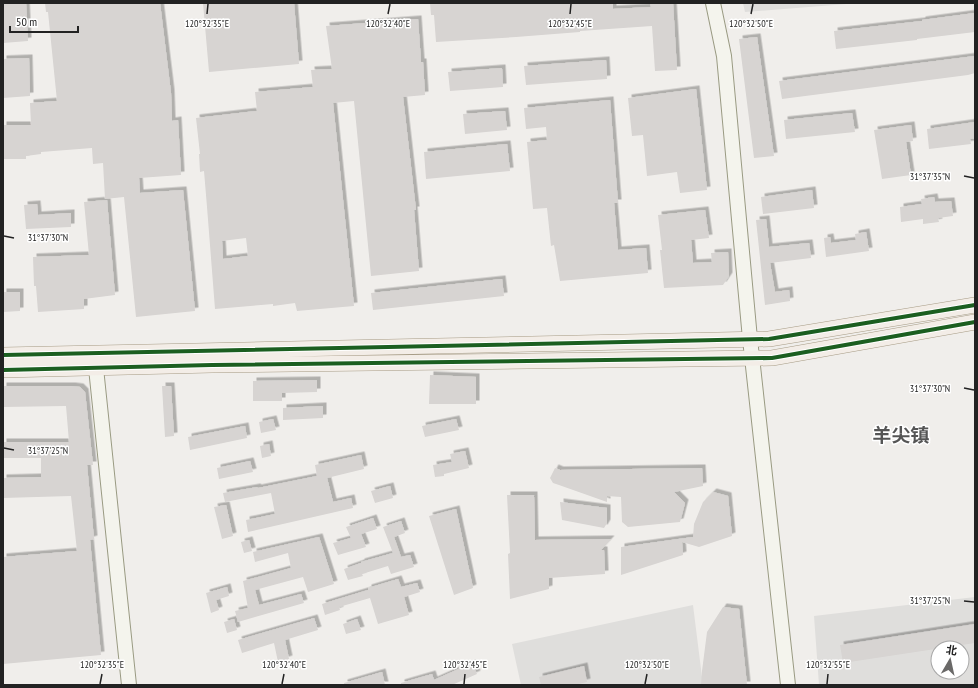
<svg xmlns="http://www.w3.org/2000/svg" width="978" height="688" viewBox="0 0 978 688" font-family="'PT Sans Narrow','Noto Sans SC',sans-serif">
<defs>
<filter id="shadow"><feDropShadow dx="3.5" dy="-3.5" stdDeviation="0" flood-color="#0004"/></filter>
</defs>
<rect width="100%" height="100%" fill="#f0eeeb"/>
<!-- residential -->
<path fill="#dfdedc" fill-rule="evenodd" d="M743,3H859L745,12Z
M975,597V685H819L814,616ZM938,648H962V672H938Z
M693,605L703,685H521L512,644Z"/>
<!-- building -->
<path fill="#d7d4d2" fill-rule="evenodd" filter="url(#shadow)" d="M3,3H26L28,41L3,43Z
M45,3H160L171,93L172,121L178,120L181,175L139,178L140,193L183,190L195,311L136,317L124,197L105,199L103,163L93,164L92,148L41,152V154L26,156V159H3V125H31L30,103L57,101L48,12H46Z
M203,3H294L299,64L209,72Z
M430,3H613V9L651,7L650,3H673L677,70L655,71L652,26L580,31V32L516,37L436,42L434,15H431Z
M975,13V32L917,39V40L836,49L834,31L922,21V20Z
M418,19L421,62H423L425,95L403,97L416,210H414L419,271L371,276L354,101L333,103L354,306L297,311L295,303L273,306V304L215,309L207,207L204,171L200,172L199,154H200L196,118L257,111L255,92L313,87L311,70L332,69L326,26ZM246,238L248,256L223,259L222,241Z
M757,37L774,156L754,158L739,39Z
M975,56V73L968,75L782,99L779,81Z
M29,58L30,96L3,98V59Z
M606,60L607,79L526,85L524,66Z
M502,68L503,87L450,91L448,72Z
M696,89L707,190L680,193L677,172L647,176L643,135L632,136L628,98Z
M610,100L618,203H614L618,250L646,248L648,273L560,281L554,245L551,246L547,208L533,209L527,142L547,140L546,127L526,129L524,108Z
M505,111L507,130L465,134L463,114Z
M852,113L855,132L786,139L784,120Z
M975,122V138L970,139L971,144L929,149L927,129Z
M911,125L913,141L906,142L911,175L882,179L874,130Z
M507,144L510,171L426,179L424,152Z
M812,190L814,208L763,214L761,197Z
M934,197L935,202L951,201L953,216L938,218L939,222L923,224V219L901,222L900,207L922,204L921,199Z
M107,200L115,295L84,299V309L38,312L36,286H34L33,257L89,255L84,202Z
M37,204L38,215L71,213V227L26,229L24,205Z
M705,210L709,238L691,240L693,263L712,262L711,253L728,252L729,276L723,285L664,288L660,250H662L658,215Z
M766,219L769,247L809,243L811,258L770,263L775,292L789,290L790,301L765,305L756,220Z
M866,232L869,251L826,257L824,238L830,237L831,243L856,240L855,234Z
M502,279L504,296L373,310L371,293Z
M3,292H20V311L3,312Z
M430,375L476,377V404H429Z
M317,380V392L282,393V401H253V381Z
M3,386H72L80,387L85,392L93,465H87L94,539L90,540L101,655L3,664V557L77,551L71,496L3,498V478L41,477V458H3V442H69L66,406L3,407Z
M162,386H171L174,436L165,437Z
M323,406V418L283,420V408Z
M273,419L276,430L261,433L259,422Z
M456,419L459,430L425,437L422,426Z
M245,426L247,438L190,450L188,437Z
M269,444L271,456L262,458L260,446Z
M465,451L469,468L444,474V476L435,477L433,465L452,462L450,454Z
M361,455L364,469L327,478L333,502L351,498L353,508L248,532L246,520L275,514L271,493L225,502L223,493L257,487L258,488L317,476L315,465Z
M250,461L253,472L219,479L217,468Z
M555,468L560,470L702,468L703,486L674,492L685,503L680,522L628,527L622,522L621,497L607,496V502L559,485L553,483L550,478Z
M390,486L393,498L375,503L371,491Z
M713,492L728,496L732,536L699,547L682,542L683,555L621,575V547L693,537L694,524L703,502Z
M507,495H534L535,540L611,539L601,550H604L605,574L549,578V589L510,599L508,554L510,553Z
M560,502L607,508V523L604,528L562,520Z
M226,505L233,536L222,539L214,507Z
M456,509L473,588L454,595L429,516Z
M373,518L377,529L361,534L366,547L338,555L333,543L351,538L346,527Z
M401,521L405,533L394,537L401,557L410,555L414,567L391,574L388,566L362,574L363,576L348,580L344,569L361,563V562L393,553L383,527Z
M319,537L334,584L308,592L303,577L255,590L259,605L301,594L304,603L238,622L235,611L248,608L243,581L291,568L288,553L255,562L253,552Z
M249,540L252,551L244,553L241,542Z
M398,579L401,587L417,583L420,592L404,597L409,615L378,624L370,598L339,607L340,610L325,615L322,604L368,590V588Z
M227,587L229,596L216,600L219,610L211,613L206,593Z
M723,607L739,609L747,685H701L702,671L707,632Z
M314,618L318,630L285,640L289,659L278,662L274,643L242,653L238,640Z
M234,619L237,630L227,633L224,622Z
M357,619L361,630L346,634L343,624Z
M975,624V643L843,663L840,645Z
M472,663L477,674L452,685H401V683L432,674L434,680Z
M584,666L587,682L574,685H541L539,677Z
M382,672L385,685H344V683Z"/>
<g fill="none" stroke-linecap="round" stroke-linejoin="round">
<!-- secondary casing -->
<g stroke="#999a82" stroke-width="16">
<path id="secondary" d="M713,3L724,56L750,339L788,685
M96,368L129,685"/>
</g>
<!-- primary casing -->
<g stroke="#a79c86" stroke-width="16">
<path id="primary" d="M3,355L769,339L975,305
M3,370L212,365L772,358L975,322"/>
</g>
<!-- secondary -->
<use href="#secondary" stroke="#f4f4ed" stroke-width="14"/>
<!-- primary -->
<use href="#primary" stroke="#f3ede7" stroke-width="15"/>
<!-- cycleway casing -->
<g stroke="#fff" stroke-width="6">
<path id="cycleway" d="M3,355L769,339L975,305
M3,370L212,365L772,358L975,322"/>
</g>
<!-- cycleway -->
<use href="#cycleway" stroke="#1b5e20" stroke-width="4"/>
</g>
<!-- ticks -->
<path fill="none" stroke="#222" stroke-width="1.5" d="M207,14L208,4M388,14L390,4M570,14L571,4M751,14L753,4M964,176L974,178M4,236L14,238M964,388L974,390M4,448L14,450M964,601L974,602M100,684L102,674M282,684L284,674M464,684L465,674M645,684L647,674M827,684L828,674"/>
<g text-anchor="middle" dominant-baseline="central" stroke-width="3" stroke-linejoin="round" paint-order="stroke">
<!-- district labels -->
<g font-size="19" font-weight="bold" fill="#555" stroke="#fff">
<text x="901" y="435">羊尖镇</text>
</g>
</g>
<g font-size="10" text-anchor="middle" fill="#222" stroke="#fff" stroke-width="3" stroke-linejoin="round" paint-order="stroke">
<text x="570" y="27">120°32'45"E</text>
<text x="751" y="27">120°32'50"E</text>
<text x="207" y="27">120°32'35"E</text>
<text x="388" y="27">120°32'40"E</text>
<text x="930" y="180">31°37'35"N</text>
<text x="48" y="241">31°37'30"N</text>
<text x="930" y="392">31°37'30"N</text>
<text x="48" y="454">31°37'25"N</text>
<text x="930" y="604">31°37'25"N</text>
<text x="102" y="668">120°32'35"E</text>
<text x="284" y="668">120°32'40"E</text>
<text x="465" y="668">120°32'45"E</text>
<text x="647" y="668">120°32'50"E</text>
<text x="828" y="668">120°32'55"E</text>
</g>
<!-- border -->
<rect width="978" height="688" fill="none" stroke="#222222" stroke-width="8"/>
<!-- north arrow -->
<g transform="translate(950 660) rotate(9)"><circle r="19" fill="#ffffff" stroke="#a7a7a7"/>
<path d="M0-3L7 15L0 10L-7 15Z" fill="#6a6968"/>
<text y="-6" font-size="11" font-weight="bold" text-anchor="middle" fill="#222222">北</text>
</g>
<!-- scale -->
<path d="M10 26v6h68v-6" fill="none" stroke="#222222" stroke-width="2"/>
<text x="16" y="26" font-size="12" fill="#222222" stroke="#ffffff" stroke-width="3" paint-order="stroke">50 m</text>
</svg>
